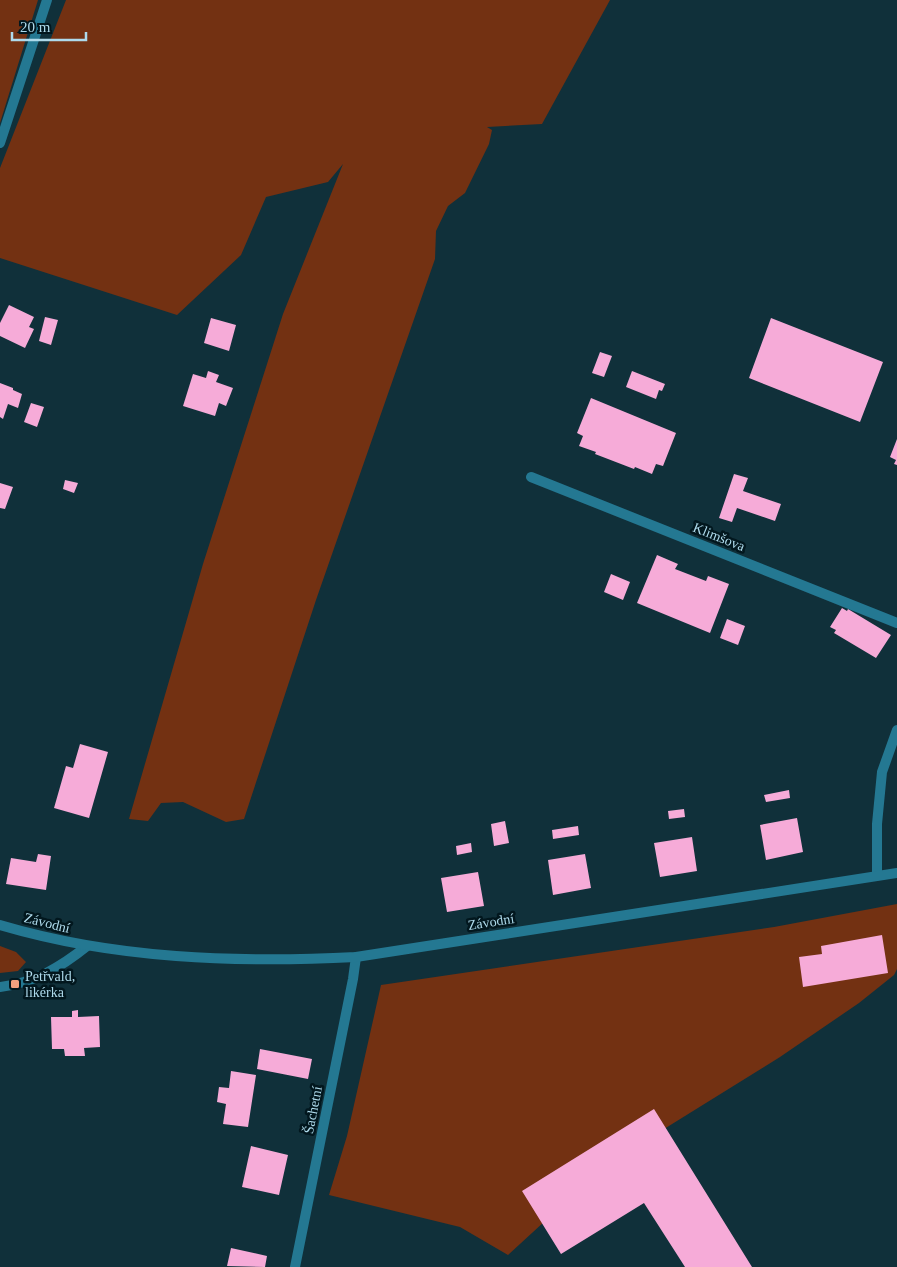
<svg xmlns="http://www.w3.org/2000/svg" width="897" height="1267" viewBox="0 0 897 1267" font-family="Georgia,serif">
<rect width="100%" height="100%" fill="#10303a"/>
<!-- green -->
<path fill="#733112" d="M0,0H38L0,123Z
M66,0H610L542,124L487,127L492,130L489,144L465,193L448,206L436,231L435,259L316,600L244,819L226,822L183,802L161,803L148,821L129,819L203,564L283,314L343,164L328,182L266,197L241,255L177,315L0,258V168Z
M897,904V969L894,975L859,1003L780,1057L606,1165L508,1255L460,1227L329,1195L347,1136L381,985L774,927Z
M0,946L16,952L26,962L18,971L0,973Z"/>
<!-- building -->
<path fill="#f6abd8" d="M9,305L34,317L29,327L34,329L25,348L0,336V323Z
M45,317L58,320L51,345L39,341Z
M211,318L236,325L229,351L204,343Z
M771,318L883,362L860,422L749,378Z
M600,352L612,356L604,377L592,373Z
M208,371L219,375L216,382L233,388L226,406L219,403L215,416L183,406L193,374L206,378Z
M632,371L665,384L662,391L659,390L656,399L626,387Z
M0,383L13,388V390L22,394L18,408L8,404L3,419L0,417Z
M591,398L676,433L663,466L656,464L652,474L635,467L634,469L595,454L596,452L579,446L583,436L577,433Z
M31,403L44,407L37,427L24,422Z
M897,439V465L894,464L896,460L890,457Z
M734,474L748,478L743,491L781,504L775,521L737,508L732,522L719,518Z
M65,480L78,483L74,493L63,489Z
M0,483L13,487L5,509L0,508Z
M657,555L678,564L675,569L706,581L708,576L729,584L710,633L637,603Z
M611,574L630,582L623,600L604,592Z
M842,608L847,611L848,609L891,635L876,658L834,633L836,630L830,627Z
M727,619L745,626L738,645L720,638Z
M80,744L108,752L89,818L54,808L66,766L73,768Z
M789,790L790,798L766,802L764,795Z
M684,809L685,817L669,819L668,811Z
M797,818L803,852L766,860L760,825Z
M505,821L509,843L494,846L491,824Z
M578,826L579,835L553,839L552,830Z
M692,837L697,871L660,877L654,843Z
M471,843L472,852L457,855L456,846Z
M38,854L51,856L46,890L6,884L11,858L36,862Z
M585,854L591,888L553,895L548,860Z
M478,872L484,906L447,912L441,878Z
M882,935L888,973L803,987L799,957L822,954L821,946Z
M78,1010V1017L99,1016L100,1047L84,1048L85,1056H65L64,1049H52L51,1017H72V1011Z
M260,1049L312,1059L308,1079L257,1069Z
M231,1071L256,1075L248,1127L223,1124L226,1104L217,1102L219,1087L229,1088Z
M654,1109L752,1267H685L644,1203L561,1254L522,1191Z
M251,1146L288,1155L279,1195L242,1187Z
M231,1248L267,1256L265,1267L227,1266Z"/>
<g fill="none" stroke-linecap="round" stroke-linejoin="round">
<!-- minor -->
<path stroke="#247892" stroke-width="10" d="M0,143L47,0
M531,477L897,623
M877,875V824L882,772L897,730
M0,987C34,983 61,967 87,946
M295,1267L353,979L356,957"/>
<!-- tertiary -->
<path stroke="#247892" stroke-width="10" d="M0,925C115,959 236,963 356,957L897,873"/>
</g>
<!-- markers -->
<rect fill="#f2a07f" stroke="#02171e" stroke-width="2" x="10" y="979" width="10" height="10" rx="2.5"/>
<g text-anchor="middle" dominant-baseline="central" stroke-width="5" stroke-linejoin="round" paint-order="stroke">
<!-- street labels -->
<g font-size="14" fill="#aedaeb" stroke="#02171e">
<text transform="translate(719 537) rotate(22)">Klimšova</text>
<text transform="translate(491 922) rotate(-9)">Závodní</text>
<text transform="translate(47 923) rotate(14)">Závodní</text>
<text transform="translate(313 1110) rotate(-79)">Šachetní</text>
</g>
<!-- poi labels -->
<g font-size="14" fill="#aedaeb" stroke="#02171e" text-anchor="start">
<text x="25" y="976">Petřvald,<tspan x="25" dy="16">likérka</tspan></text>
</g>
</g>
<!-- scale -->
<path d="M12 32v8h74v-8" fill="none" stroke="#aedaeb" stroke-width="2.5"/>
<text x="20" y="32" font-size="15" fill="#aedaeb" stroke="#02171e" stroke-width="4" paint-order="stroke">20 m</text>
</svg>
